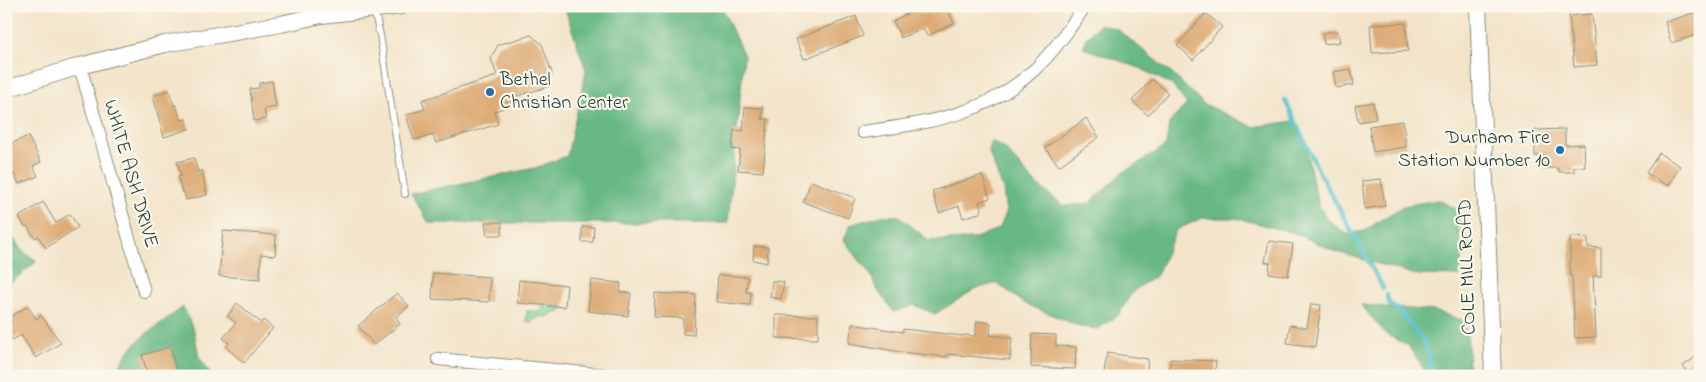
<svg xmlns="http://www.w3.org/2000/svg" width="1706" height="382" viewBox="0 0 1706 382" font-family="'Indie Flower',sans-serif">
<rect width="100%" height="100%" fill="#fbf7ec"/>
<filter id="ink" filterUnits="userSpaceOnUse"><feTurbulence type="fractalNoise" baseFrequency=".02" numOctaves="2"/><feDisplacementMap in="SourceGraphic" scale="10" xChannelSelector="R" yChannelSelector="G"/><feConvolveMatrix kernelMatrix="1 2 1 2 8 2 1 2 1" color-interpolation-filters="sRGB"/></filter>
<filter id="wash" filterUnits="userSpaceOnUse"><feTurbulence type="fractalNoise" baseFrequency=".0096" numOctaves="4" result="noise"/><feDisplacementMap in="SourceGraphic" scale="20" xChannelSelector="R" yChannelSelector="G"/><feGaussianBlur stdDeviation="1.12" result="paint"/><feColorMatrix in="noise" values="0 0 0 0 0 0 0 0 0 0 0 0 0 0 0 0 0 1.4 0 .05"/><feComposite in="paint" operator="in"/></filter>
<g filter="url(#wash)">
<rect width="100%" height="100%" fill="#f3e4c9"/>
<!-- green -->
<path fill="#81d89c" stroke="#508a68" d="M543,306L564,308L560,313L554,312L548,317L542,316L530,322L526,321L527,311L541,312Z"/>
<!-- forest -->
<path fill="#68b884" stroke="#447a5c" d="M564,6H721L744,56L728,223H429L411,194L535,168L567,156L586,70Z
M1100,24L1117,29L1171,73L1204,104L1253,127L1295,121L1306,150L1318,204L1326,218L1346,234L1364,231L1403,206L1438,200L1456,209L1462,253L1459,276L1416,275L1334,251L1295,233L1236,218H1202L1176,230L1157,275L1133,291L1118,315L1098,329L1081,327L1024,303L997,283L975,289L935,314L914,305L894,312L876,288L871,275L844,240L850,225L881,216H899L929,241L973,239L1000,228L1006,213L1003,189L988,150L991,141L1004,148L1037,185L1064,206L1090,203L1121,174L1166,146L1169,123L1187,104L1172,85L1140,68L1084,48L1085,39Z
M6,226L21,250L37,261L9,284L6,291Z
M1361,305L1434,311L1465,321L1468,344L1469,376H1424L1421,364L1408,346L1386,334Z
M183,307L194,331L199,357L212,376H114L127,353L142,337Z"/>
<g fill="none" stroke-linecap="round" stroke-linejoin="round">
<!-- stream -->
<path stroke="#55c2c9" stroke-width="4.5" d="M1285,100L1319,172L1383,288
M1387,295L1388,302L1398,310L1425,342L1433,376"/>
</g>
<g id="blocks">
<!-- building -->
<path fill="#ddab76" d="M910,6H946L954,23L927,36L923,28L901,38L893,21L912,11Z
M1700,11V34L1671,43L1665,22Z
M1206,13L1222,27L1193,60L1177,45Z
M1592,14L1597,65L1574,67L1569,16Z
M856,16L863,36L804,59L796,39Z
M1406,23L1408,51L1372,53L1370,25Z
M1338,31L1340,42L1324,44L1322,33Z
M531,35L542,44L552,73L547,87L517,96L519,103L494,111L498,124L436,143L433,135L414,140L406,115L425,109L422,100L497,76L491,58L498,45Z
M1351,69L1354,85L1336,88L1333,72Z
M1152,79L1168,93L1148,115L1132,101Z
M272,81L276,107L264,109L266,119L254,121L250,89L259,88V83Z
M169,90L174,106L176,105L181,120L186,119L189,129L164,137L153,96Z
M1373,102L1376,119L1358,122L1355,105Z
M745,107L763,108L762,119H768L763,172L738,170L740,150L732,149L734,130L743,131Z
M1086,118L1099,137L1059,166L1045,148Z
M1403,121L1406,147L1373,152L1369,126Z
M1565,129V145L1584,144L1585,167H1574V172H1559L1558,168H1544V156H1535V130Z
M28,136L41,162L33,166L38,176L19,184L14,174L6,177V146Z
M1659,153L1680,166L1668,186L1646,173Z
M194,158L198,172L202,170L207,195L186,200L184,192H182L178,177L181,176L177,162Z
M982,175L990,198L979,202L982,212L963,218L959,206L939,213L932,191Z
M1381,179L1385,206L1365,209L1362,181Z
M811,181L855,198L848,218L803,202Z
M43,202L56,223L70,214L78,227L46,248L38,236L35,238L27,226L25,227L19,217Z
M485,222H502V235H487Z
M582,227H594L593,242H582Z
M223,231L276,235L275,256L261,254L260,279L219,276Z
M1570,237L1588,238V247L1601,248V276H1593L1596,337L1575,338L1572,276H1570Z
M1269,241L1293,244L1288,276L1269,273L1270,263L1265,262Z
M754,246L768,247L767,263L753,260Z
M433,273L490,277L489,302L432,299Z
M718,275L748,277L746,292H751L750,305L716,302Z
M519,280L567,285L565,307L517,303Z
M591,280L621,283L620,292L631,293L628,316L588,311Z
M772,281L784,282L781,299L770,297Z
M397,293L409,306L396,317L400,324L374,345L358,326Z
M655,293L696,295L694,335L683,334V318L654,317Z
M237,303L261,323L263,320L273,328L244,363L226,347L229,343L223,338L236,323L227,316Z
M1311,304L1321,305L1315,347L1287,343L1290,325L1307,328Z
M28,306L36,319L41,315L61,343L36,358L21,335L12,340L6,331V324L12,321L10,317Z
M776,315L818,316V339L776,338Z
M977,321L991,323L990,335L1012,338L1010,360L947,354V357L901,352L849,343L852,324L903,332V329L964,336V335L975,336Z
M1032,334L1056,335V346L1076,347L1075,369L1031,367Z
M170,347L178,376H148L142,355Z
M1107,353L1148,359L1146,376L1104,374Z
M1700,354V376H1690L1683,366Z
M1170,359L1216,361L1215,376H1170Z"/>
</g>
</g>
<g filter="url(#ink)">
<use href="#blocks" fill-opacity="0" stroke="#89907e" stroke-width="1"/>
<g fill="none" stroke-linecap="round" stroke-linejoin="round">
<!-- service casing -->
<g stroke="#89907e" stroke-width="8">
<path id="service" d="M374,10L380,35L405,194"/>
</g>
<!-- minor casing -->
<g stroke="#89907e" stroke-width="14">
<path id="minor" d="M80,66L144,291
M863,132C928,122 984,117 1035,69C1054,51 1070,28 1085,6
M438,359L617,376"/>
</g>
<!-- tertiary casing -->
<g stroke="#89907e" stroke-width="18">
<path id="tertiary" d="M1478,6L1493,376
M6,89L80,66L165,44L281,24L321,15L401,6"/>
</g>
<!-- service -->
<use href="#service" stroke="#fff" stroke-width="6"/>
<!-- minor -->
<use href="#minor" stroke="#fff" stroke-width="12"/>
<!-- tertiary -->
<use href="#tertiary" stroke="#fff" stroke-width="16"/>
</g>
</g>
<!-- markers -->
<g fill="#1f6fb2" stroke="#fbf7ec" stroke-width="2">
<circle cx="490" cy="92" r="5"/>
<circle cx="1560" cy="150" r="5"/>
</g>
<g text-anchor="middle" dominant-baseline="central" stroke-width="4.5" stroke-linejoin="round" paint-order="stroke">
<!-- poi labels -->
<g font-size="20" fill="#1f3d34" stroke="#fbf7ec" text-anchor="start">
<text x="500" y="80">Bethel<tspan x="500" dy="23">Christian Center</tspan></text>
<text x="1550" y="138" text-anchor="end">Durham Fire<tspan x="1550" dy="23">Station Number 10</tspan></text>
</g>
<!-- street labels -->
<g font-size="20" fill="#1f3d34" stroke="#fbf7ec">
<text transform="translate(130 174) rotate(74)">WHITE ASH DRIVE</text>
<text transform="translate(1468 267) rotate(-92)">COLE MILL ROAD</text>
</g>
</g>
<!-- margin -->
<rect width="1706" height="382" fill="none" stroke="#fbf7ec" stroke-width="25"/>
</svg>
